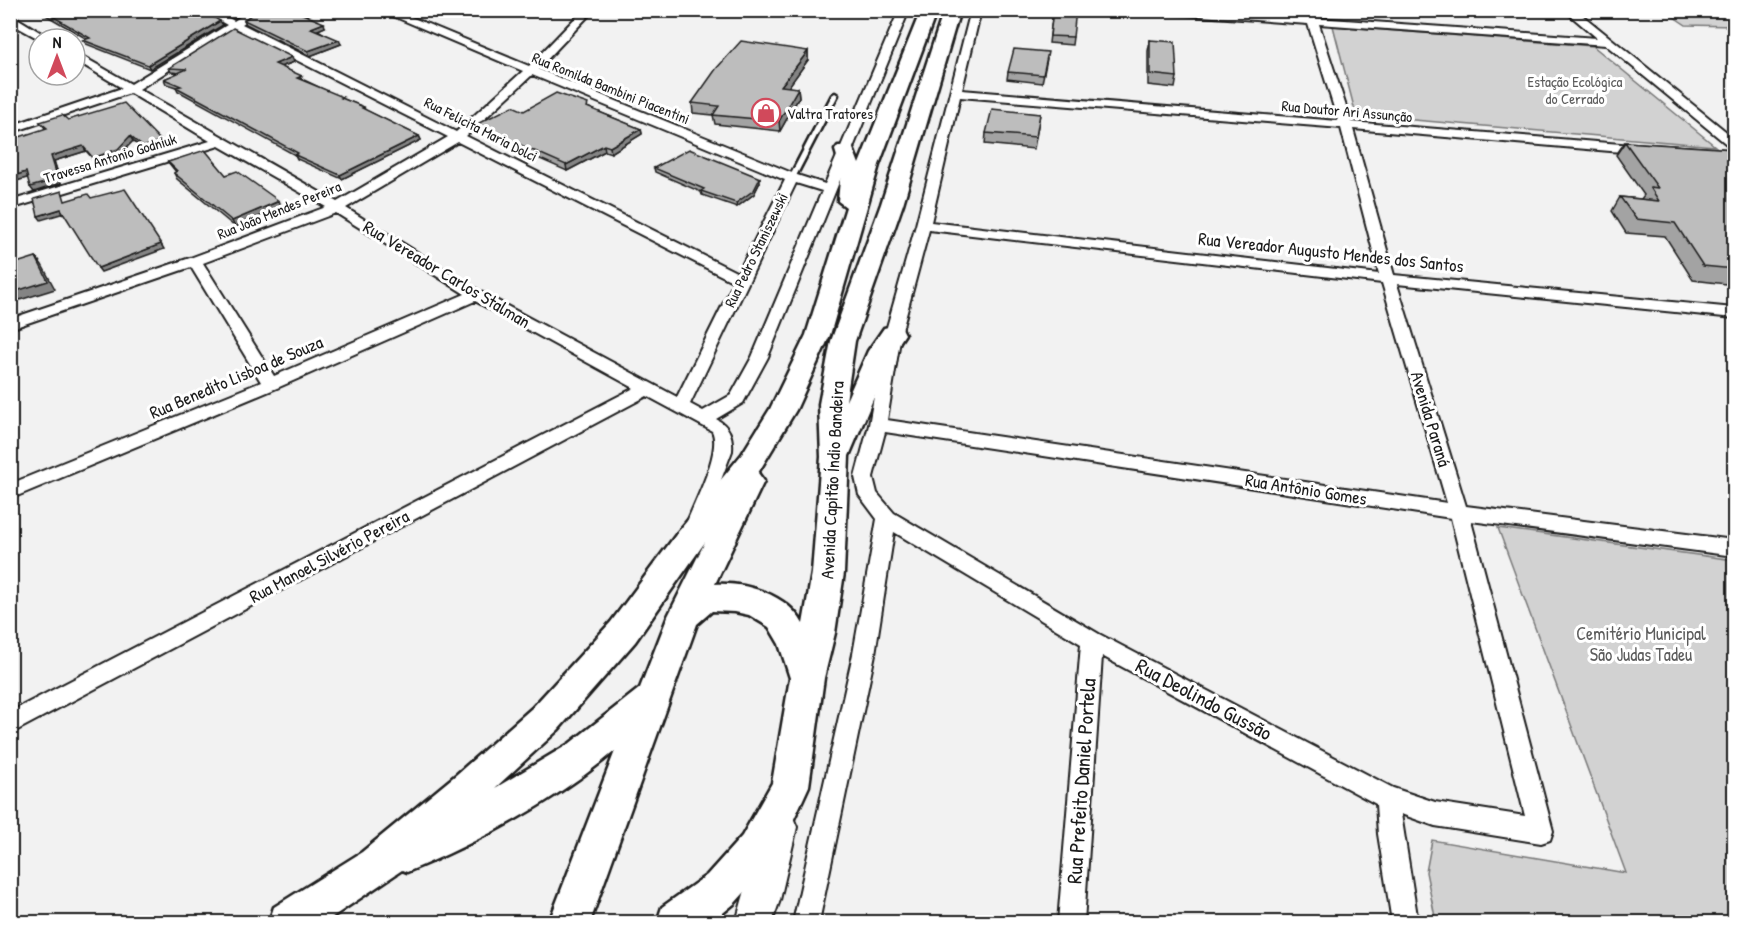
<svg xmlns="http://www.w3.org/2000/svg" width="1745" height="933" viewBox="0 0 1745 933" font-family="'Patrick Hand',sans-serif">
<rect width="100%" height="100%" fill="#f2f2f2"/>
<filter id="ink" filterUnits="userSpaceOnUse"><feTurbulence type="fractalNoise" baseFrequency=".0167" numOctaves="2"/><feDisplacementMap in="SourceGraphic" scale="12" xChannelSelector="R" yChannelSelector="G"/><feConvolveMatrix kernelMatrix="1 2 1 2 8 2 1 2 1" color-interpolation-filters="sRGB"/></filter>
<g filter="url(#ink)">
<!-- green -->
<path fill="#d2d2d2" stroke="#777" stroke-width="1.5" d="M1665,11H1734V26L1686,25Z
M1333,26L1593,46L1715,146L1356,115Z
M1498,528L1734,560V922H1436L1426,872L1432,840L1626,873Z"/>
<g fill="none" stroke-linecap="round" stroke-linejoin="round">
<!-- lane casing -->
<g stroke="#1c1c1c" stroke-width="5">
<path id="lane" d="M835,93L838,95L795,178L790,179L789,178L832,95Z"/>
</g>
<!-- street casing -->
<g stroke="#1c1c1c" stroke-width="4">
<path id="street" d="M200,10H214L234,21L250,10H263L242,24L456,132L523,71L379,10H394L529,66L583,10H594L538,69L797,175L825,184L899,10H909L768,357L743,403L716,419C730,426 733,437 732,451L703,527L696,529L689,527L687,522C695,501 722,450 712,431L647,396L10,734V712L634,388L475,301L277,388L10,499V484L261,382L191,267L10,329V319L190,258L326,207L219,146L10,209V201L210,141L130,93L10,133V126L122,88L75,60V52L131,84L227,25ZM235,29L448,137L337,202L139,89ZM532,75L785,180L738,273L466,136ZM458,142L734,282L677,397L481,292L346,208ZM796,183L822,191L752,357L731,395L703,411L690,404ZM336,213L465,294L274,376L203,263Z
M971,10H981L962,90L1338,121L1308,24L1159,13L1154,10H1208L1306,17L1304,10H1314L1317,18L1597,38L1564,10H1576L1734,138V148L1730,147L1606,45L1319,24L1351,122L1645,146L1651,150L1645,154L1353,129L1394,275L1734,308V318L1397,284L1466,506L1734,540V556L1471,521L1553,831L1550,840L1541,843L1435,826L1401,814L1418,922H1392L1378,834L1376,804L1102,656L1084,922H1058L1081,644L894,532L875,654L819,922H793L853,654L877,519L859,495L855,477L869,425L885,334L916,225ZM960,97L1341,128L1379,274L931,222ZM929,230L1382,283L1447,503L887,420L901,334ZM885,432L1451,518L1525,816L1435,802L1393,788L1099,634L894,513L877,493L873,477Z
M10,18H17L51,39H39L10,23Z"/>
</g>
<!-- secondary casing -->
<g stroke="#1c1c1c" stroke-width="4">
<path id="secondary" d="M780,810L792,815L797,827L780,900L772,922H736L763,827L768,815Z"/>
</g>
<!-- primary casing -->
<g stroke="#1c1c1c" stroke-width="5">
<path id="primary" d="M921,10H937L879,165L830,335L796,410L758,473L764,481L715,584C746,582 788,595 803,624L812,573L821,457L819,404L831,341L881,204L944,10H960L903,204L855,341L846,401L868,351L884,328L893,326L902,328L905,334L893,352L849,456L844,573L835,633L824,678L809,786L782,845L770,864L735,903L712,922H657L662,907L707,875L742,836L772,783L790,678L779,644L769,627L749,615L735,612L712,611L697,624L590,922H549L615,751C554,802 481,841 407,872L402,870L325,922H269L274,907L362,852L457,774L532,708L611,622L678,532L742,454L770,409L806,335L846,207L838,201L841,170L835,150L838,146H852L859,164ZM705,542L668,616L640,688L569,744L495,788L558,730L635,642Z"/>
</g>
<!-- lane -->
<use href="#lane" fill="#fff" fill-rule="evenodd"/>
<!-- street -->
<use href="#street" fill="#fff" fill-rule="evenodd"/>
<!-- secondary -->
<use href="#secondary" fill="#fff" fill-rule="evenodd"/>
<!-- primary -->
<use href="#primary" fill="#fff" fill-rule="evenodd"/>
</g>
<!-- wall -->
<path fill="#a3a3a3" stroke="#1c1c1c" stroke-width="1.5" d="M37,10H202L223,25L150,69L86,44L83,40L87,39Z
M220,10H245L234,18Z
M258,10H319L306,16L325,27L318,30L341,44L310,56L246,24L244,20Z
M1053,10L1073,37L1072,45L1049,43Z
M1150,40L1177,77L1175,88L1148,85V51Z
M808,51V60L788,87L798,88L799,97L780,131L715,124L713,115L693,113L692,103Z
M1047,59L1042,83L1007,79L1008,72Z
M294,62L281,67L304,80L344,99L364,107L365,110L419,136L421,140L342,179L297,159L295,155L178,91L176,87L166,84L164,79L180,73L171,72L169,68Z
M589,108L641,129L642,134L611,153L605,151L567,171L477,131L475,125Z
M1040,114L1034,149L985,144L986,133Z
M68,120L161,141L163,146L145,152L133,141L120,154L96,162L86,151L54,161L61,183L34,192L28,177L10,183L45,128L40,122Z
M1625,142L1734,149V285L1693,280L1665,236L1626,233L1612,211L1620,197L1641,199L1644,195L1616,155Z
M168,162L226,175L282,207L235,227L177,179L174,173L176,172Z
M654,168L760,182L754,194L737,207L702,195L701,192L655,172Z"/>
<!-- shaded-wall -->
<path fill="#848484" stroke="#1c1c1c" stroke-width="1.5" d="M237,10H245L234,18L232,14Z
M306,10H319L302,17L300,13Z
M220,21L223,25L150,69L148,65Z
M324,23L325,27L313,32L311,28Z
M339,40L341,44L310,56L308,51Z
M808,51V60L782,96L781,86Z
M292,57L294,62L277,68L275,64Z
M798,88L799,97L780,131L779,121Z
M641,129L642,134L611,153L610,147Z
M130,136L133,141L120,154L96,162L93,158Z
M419,136L421,140L342,179L340,175Z
M161,141L163,146L145,152L143,147Z
M604,145L605,151L567,171L566,165Z
M83,146L86,151L54,161L61,183L34,192L30,187L51,156Z
M26,172L30,177L10,183V177Z
M760,178V182L754,194L737,207L736,203Z
M279,201L282,207L235,227L232,221Z
M61,209L64,213L41,220L38,216Z
M161,244L164,249L101,272L98,268Z
M36,257L42,265L55,289L10,303V293Z"/>
<!-- building -->
<path fill="#bdbdbd" stroke="#1c1c1c" stroke-width="1.5" d="M42,10H202L220,21L148,65L83,40L90,38Z
M225,10H237L232,14Z
M258,10H306L300,13L324,23L311,28L339,40L308,51L244,20Z
M1053,10H1076L1073,37L1050,36Z
M233,28L292,57L275,64L302,76L297,78L343,97L341,98L364,107L362,108L419,136L340,175L295,155L298,153L176,87L181,86L164,79L187,69L169,68Z
M1150,40L1175,42L1177,77L1150,74Z
M741,41L808,51L781,86L798,88L779,121L713,115L719,106L692,103L716,69Z
M1014,49L1048,52L1043,75L1008,72Z
M556,93L588,104L587,107L641,129L610,147L604,145L566,165L475,125L513,106L524,111Z
M124,103L161,141L143,147L130,136L118,149L93,158L83,146L51,156L58,179L30,187L26,172L10,177V140L47,128L40,122L62,115L68,120Z
M992,109L1040,114L1036,137L986,133Z
M1625,142L1734,149V269L1703,266L1675,223L1636,219L1620,197L1659,201L1650,187L1658,188Z
M689,149L760,178L754,190L736,203L701,191L704,189L654,168Z
M205,150L226,175L237,171L279,201L232,221L174,173L177,171L168,162Z
M125,189L161,244L98,268L61,209L38,216L34,199L62,191L65,201L88,194L91,198Z
M36,257L48,281L10,293V265Z"/>
</g>
<!-- icons -->
<defs>
<g id="shop-ring" transform="scale(1.5)"><circle r="9.5" fill="#fff" stroke="#d1495b" stroke-width="1.5"/><path d="M-5-2.5h2.3a2.7 3.5 0 0 1 5.4 0H5L5.5 6h-11ZM-1.5-2.5h3a1.5 2.3 0 0 0-3 0Z" fill="#d1495b"/></g>
</defs>
<g fill-rule="evenodd">
<use href="#shop-ring" x="766" y="113"/>
</g>
<g text-anchor="middle" dominant-baseline="central" stroke-width="6" stroke-linejoin="round" paint-order="stroke">
<!-- far-park labels -->
<g font-size="15" fill="#5c5c5c" stroke="#fff">
<text x="1575" y="81">Estação Ecológica<tspan x="1575" dy="17">do Cerrado</tspan></text>
</g>
<!-- far-street labels -->
<g font-size="15" fill="#1c1c1c" stroke="#fff">
<text transform="translate(611 88) rotate(22)">Rua Romilda Bambini Piacentini</text>
<text transform="translate(1347 111) rotate(5)">Rua Doutor Ari Assunção</text>
<text transform="translate(481 129) rotate(27)">Rua Felicita Maria Dolci</text>
<text transform="translate(110 158) rotate(-17)">Travessa Antonio Godniuk</text>
<text transform="translate(279 210) rotate(-22)">Rua João Mendes Pereira</text>
<text transform="translate(756 250) rotate(-64)">Rua Pedro Staniszewski</text>
</g>
<!-- far-poi labels -->
<g font-size="15" fill="#1c1c1c" stroke="#fff" text-anchor="start">
<text x="787" y="113">Valtra Tratores</text>
</g>
<!-- street labels -->
<g font-size="18" fill="#1c1c1c" stroke="#fff">
<text transform="translate(1331 252) rotate(6)">Rua Vereador Augusto Mendes dos Santos</text>
<text transform="translate(447 274) rotate(31)">Rua Vereador Carlos Stalman</text>
<text transform="translate(236 377) rotate(-23)">Rua Benedito Lisboa de Souza</text>
<text transform="translate(1431 419) rotate(73)">Avenida Paraná</text>
<text transform="translate(832 480) rotate(-87)">Avenida Capitão Índio Bandeira</text>
<text transform="translate(1306 489) rotate(9)">Rua Antônio Gomes</text>
<text transform="translate(329 556) rotate(-28)">Rua Manoel Silvério Pereira</text>
</g>
<!-- park labels -->
<g font-size="18" fill="#5c5c5c" stroke="#fff">
<text x="1641" y="633">Cemitério Municipal<tspan x="1641" dy="21">São Judas Tadeu</tspan></text>
</g>
<!-- near-street labels -->
<g font-size="21" fill="#1c1c1c" stroke="#fff">
<text transform="translate(1204 699) rotate(28)">Rua Deolindo Gussão</text>
<text transform="translate(1081 781) rotate(-86)">Rua Prefeito Daniel Portela</text>
</g>
</g>
<!-- margin -->
<rect width="1745" height="933" fill="none" stroke="#fff" stroke-width="36"/>
<rect x="18" y="18" width="1709" height="897" fill="none" stroke="#1c1c1c" stroke-width="2" filter="url(#ink)"/>
<!-- north arrow -->
<g transform="translate(57 57)"><circle r="28" fill="#ffffff" stroke="#a4a4a4" stroke-width="1.5"/>
<path d="M0-4.5L10 22L0 15L-10 22Z" fill="#d1495b"/>
<text y="-9" font-size="16" font-weight="bold" text-anchor="middle" fill="#1c1c1c">N</text>
</g>
</svg>
